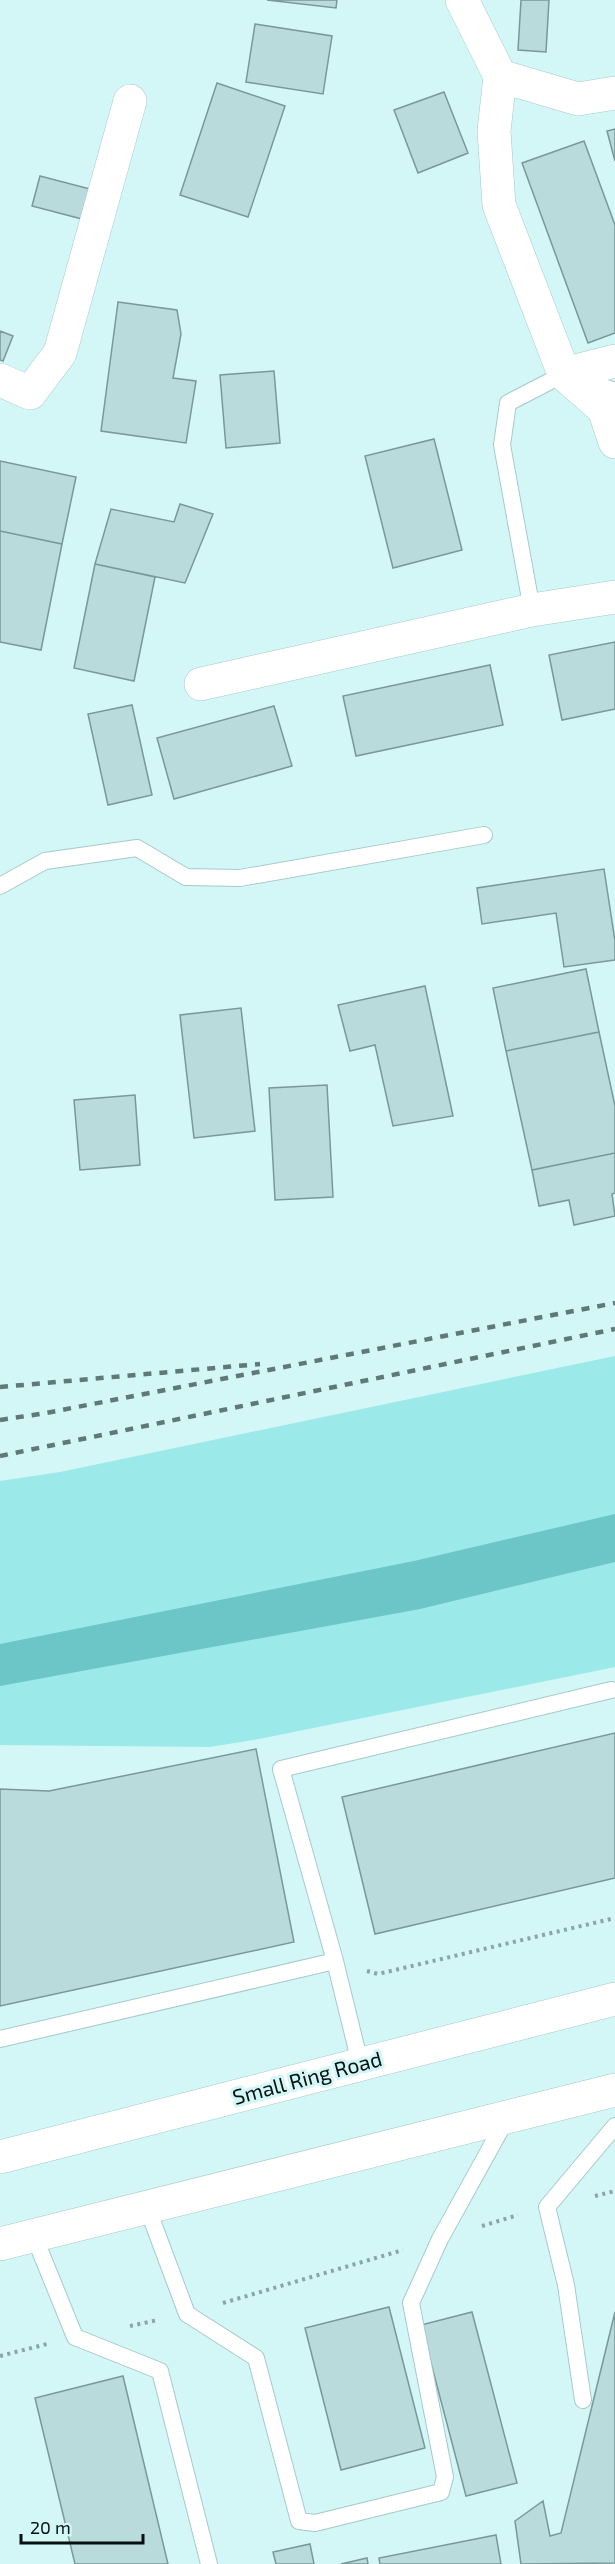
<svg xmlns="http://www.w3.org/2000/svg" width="615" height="2564" viewBox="0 0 615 2564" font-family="'Exo 2',sans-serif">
<rect width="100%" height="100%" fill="#d3f6f6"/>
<!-- green -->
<path fill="#9ce9e9" d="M615,1356V1667L259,1739L210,1747L0,1745V1481L60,1472Z"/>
<!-- forest -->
<path fill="#6cc5c6" d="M615,1514V1562L420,1609L0,1686V1644L414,1561Z"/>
<!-- building -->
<path fill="#b9dbdb" stroke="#789999" stroke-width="1.5" d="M267,0H337L336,8Z
M521,0H549L546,52L518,50Z
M255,24L332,36L323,94L246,82Z
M217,83L285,106L248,217L180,195Z
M444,92L468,153L418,173L394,110Z
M615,129V161L607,131Z
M584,141L615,225V333L588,343L522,163Z
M40,176L90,189L82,219L32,206Z
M118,302L177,310L181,334L173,378L196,381L186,443L101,431Z
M0,331L13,336L3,361L0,360Z
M274,371L280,443L226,448L220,375Z
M434,439L462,550L393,568L365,456Z
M0,461L76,477L62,544L0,531Z
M180,504L213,514L185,583L95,564L111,509L174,522Z
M0,531L62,544L41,650L0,642Z
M95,564L155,577L134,681L74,668Z
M615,642V709L562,720L549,655Z
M490,665L503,725L356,756L343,696Z
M132,705L152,795L108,805L88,714Z
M274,706L292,766L174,799L157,738Z
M604,869L615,941V960L564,967L556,913L482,924L477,888Z
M586,969L599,1032L506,1051L493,988Z
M425,986L453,1116L393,1126L375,1045L350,1051L338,1005Z
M241,1008L255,1131L194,1138L180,1015Z
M599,1032L615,1106V1153L532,1170L506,1051Z
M327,1085L333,1197L275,1200L269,1088Z
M135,1095L140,1165L80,1170L74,1100Z
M615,1153V1193L612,1194L615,1216L574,1225L569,1200L539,1206L532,1170Z
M615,1733V1878L375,1934L342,1797Z
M256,1749L294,1942L0,2006V1789L49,1791Z
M389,2307L425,2448L341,2470L305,2328Z
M472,2312L517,2483L466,2496L421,2325Z
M615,2312V2563L521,2564L515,2521L543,2501L550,2536L561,2533Z
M123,2376L168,2564H75L35,2398Z
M496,2535L501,2564H380L379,2558Z
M310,2544L314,2564H276L273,2552Z
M367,2558L368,2564H341Z"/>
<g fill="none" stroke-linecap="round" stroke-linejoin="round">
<!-- service casing -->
<g stroke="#a7c9c9" stroke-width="18">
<path id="service" d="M532,610L502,445L508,403L564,374L615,391
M0,886L45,861L137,848L186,877L240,878L484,835
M0,2039L335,1961
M360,2063L335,1961L281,1769L611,1690
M147,2207L187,2314L256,2358L299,2521L315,2523L441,2492L445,2477L411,2303L440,2239L507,2118
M34,2236L75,2337L160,2371L209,2564
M583,2400L566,2285L547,2207L615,2126"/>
</g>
<!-- minor casing -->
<g stroke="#a7c9c9" stroke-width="34">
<path id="minor" d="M462,0L500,76L578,99L615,93
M500,76L494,131L499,205L564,374L604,409L615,442
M564,374L615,361
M0,380L30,393L60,353L130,101
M201,684L532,610L615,597"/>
</g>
<!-- trunk casing -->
<g stroke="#a7c9c9" stroke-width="34">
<path id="trunk" d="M0,2157L615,1999
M0,2244L615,2090"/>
</g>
<!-- path -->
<path stroke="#8aa5a5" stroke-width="4" stroke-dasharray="3 4.5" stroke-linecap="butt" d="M367,1971L378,1974L615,1918
M595,2196L615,2191
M482,2226L518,2215
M223,2303L403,2250
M130,2326L158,2320
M0,2356L47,2344"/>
<!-- service -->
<use href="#service" stroke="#fff" stroke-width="16"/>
<!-- minor -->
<use href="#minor" stroke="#fff" stroke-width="33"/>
<!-- trunk -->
<use href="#trunk" stroke="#fff" stroke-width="33"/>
<!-- rail -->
<path stroke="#617878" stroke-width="4.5" stroke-dasharray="8 8" stroke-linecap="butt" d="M0,1387L260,1364
M0,1420L46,1413L615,1303
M0,1456L615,1329"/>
</g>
<g text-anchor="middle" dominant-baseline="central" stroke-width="6" stroke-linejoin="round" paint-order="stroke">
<!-- street labels -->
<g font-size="21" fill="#051111" stroke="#d3f6f6">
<text transform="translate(307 2077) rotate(-15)">Small Ring Road</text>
</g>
</g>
<!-- scale -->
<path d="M21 2534v9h122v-9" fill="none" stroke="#051111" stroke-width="3"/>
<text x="30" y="2534" font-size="18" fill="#051111" stroke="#d3f6f6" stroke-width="4.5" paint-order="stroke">20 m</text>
</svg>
